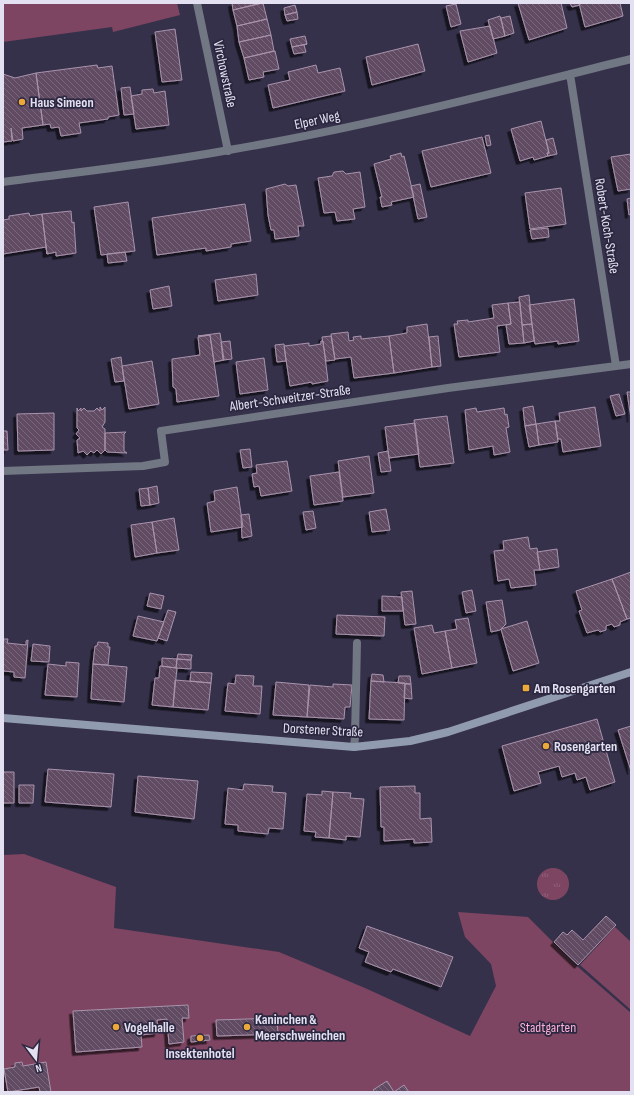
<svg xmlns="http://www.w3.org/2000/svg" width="634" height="1095" viewBox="0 0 634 1095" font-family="'Sofia Sans Condensed',sans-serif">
<defs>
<pattern id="grass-tufts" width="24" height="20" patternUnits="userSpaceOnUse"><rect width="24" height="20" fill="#7d4561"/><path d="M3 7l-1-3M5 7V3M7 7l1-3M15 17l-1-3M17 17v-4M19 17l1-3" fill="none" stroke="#8f6078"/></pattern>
<pattern id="building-back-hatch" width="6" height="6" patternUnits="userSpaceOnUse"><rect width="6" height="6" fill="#604c64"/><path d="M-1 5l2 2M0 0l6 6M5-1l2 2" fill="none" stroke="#77667b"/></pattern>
<filter id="shadow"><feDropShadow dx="-3.5" dy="3.5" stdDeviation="0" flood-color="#0009"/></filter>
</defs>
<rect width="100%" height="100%" fill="#36314b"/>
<!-- grass -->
<path fill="url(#grass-tufts)" d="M537 884a16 16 0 1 1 32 0a16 16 0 1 1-32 0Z"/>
<!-- park -->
<path fill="#7d4561" d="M3,3H177L180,15L113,32L112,27L3,42Z
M24,854L116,887L114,928L279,952L365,988L470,1036L496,986L491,964L465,937L458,912L528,917L578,967L631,1013V1092H3V855Z
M615,927L631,942V1010L580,965Z"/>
<!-- building -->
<path fill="url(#building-back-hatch)" stroke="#a993ac" filter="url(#shadow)" d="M232,3H261L233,10Z
M263,3L267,19L237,26L233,10Z
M518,3H561L567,28L529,40Z
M570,3H579L580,5L572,7Z
M579,3H620L623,16L585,27Z
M456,4L461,24L451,27L446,6Z
M295,5L297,12L285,15L284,8Z
M297,12L298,19L287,21L285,15Z
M500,16L505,36L493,39L488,20Z
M510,16L514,33L505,36L501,18Z
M267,19L271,35L239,42L237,26Z
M490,26L497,53L468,62L460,31Z
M175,29L182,80L162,82L155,32Z
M271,35L274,51L244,58L239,42Z
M305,36L307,44L292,47L290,39Z
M307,44L304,45L306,52L294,54L292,47Z
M418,44L425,71L372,85L366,57Z
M275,51L279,69L263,72L264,77L249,80L244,58Z
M97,65L98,68L112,66L119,115L108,117V119L79,123L81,133L61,136L59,127L51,128L50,124L43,125L36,73Z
M316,65L318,73L340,68L345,91L273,108L268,85L290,80L288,72Z
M36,73L43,125L22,128L23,139L13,141L11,128L12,141L3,142V74L15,78Z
M130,87L134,114L124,115L121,88Z
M153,89L154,93L165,91L169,125L136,129L131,96L142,94V90Z
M541,121L549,153H547L548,156L534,160L533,157L520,161L511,129Z
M489,135L491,145L487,146L485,136Z
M482,137L491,173L431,187L422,151Z
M553,138L557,154L548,156L547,153H549L546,140Z
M401,153L402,157L404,156L414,197L391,202L392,205L382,207L380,197H382L374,164L391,159L390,156Z
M631,154V189L618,191L611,157Z
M343,171L346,174L360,172L365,207L353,209L355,219L337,221L335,212L324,213L318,178L332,176L334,172Z
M285,184L288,186L296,185L304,226H298L299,236L275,239L274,230H271L268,215L266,189Z
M420,184L427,217L418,219L411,186Z
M561,188L566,224L530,229L525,193Z
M631,198V214L629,215L627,199Z
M128,202L135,251L101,255L94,207Z
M245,204L251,241L231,244V247L206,251V248L157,255L152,218Z
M71,211L72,223L74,222L76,253L56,256V252L47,254L42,214Z
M29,213L30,216L42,214L47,254L46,247L3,254V220L9,219V216Z
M548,228L549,237L532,239L530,230Z
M125,252L127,261L108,263L107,254Z
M256,274L258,295L218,301L215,280Z
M169,286L172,306L153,309L150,290Z
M529,295L532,324L522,325L519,297Z
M574,299L579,341L558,344V341L535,344L529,305Z
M520,302L524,343L509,344L506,325L511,324L508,303Z
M508,303L511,324L497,326L500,352L459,357L454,324H458L457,321L468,320V322L494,318L492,305Z
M427,324L432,367L394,373L389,336L407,333V327Z
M532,324L534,341L524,343L522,325Z
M348,332L349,341L354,340L353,337L361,336V339L389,336L394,373L354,378L351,357L335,359L331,334Z
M220,333L224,360L214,362L210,335L198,336Z
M210,335L219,396L177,402L176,389L173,387L172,359L200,355L198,337Z
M331,336L335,360L326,361L322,337Z
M438,336L441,366L432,367L429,337Z
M230,341L232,359L223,360L221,342Z
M321,341H323L328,381L312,384V382L290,386L284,346L309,343V346L321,344Z
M284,344L286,361L277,362L275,345Z
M121,357L124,381L115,382L111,359Z
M264,358L268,390L240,394L236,362Z
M152,361L159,404L129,409L122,366Z
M627,392H631V419Z
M619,394L625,414L616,416L610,396Z
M533,406L536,424L525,426L523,408Z
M100,407L102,410L105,407V422L102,427L105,429V450L101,454L97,450L94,453L91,451L87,455L83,451L78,453L77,440L80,438L76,434L79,430L77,428V408L78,411L81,408V411L84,408L87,411H94L97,408L100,411Z
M595,407L601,446L563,452L561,439H558L555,421H560L559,413Z
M476,408L477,412L504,408L505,415L507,414L509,427L506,428L510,452L494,455L493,446L469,450L465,410Z
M54,413V450L18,451L17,414Z
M447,416L454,463L420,467L414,420Z
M555,421L558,442L539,445L536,424Z
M415,423L419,454L389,458L385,427Z
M536,424L539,445L529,447L525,426Z
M3,431H7L8,450H3Z
M126,432L124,434V451L127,453L107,452L105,450V433Z
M250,449L252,467L243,468L240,450Z
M388,451L391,471L381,472L378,453Z
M369,456L374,493L343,497L338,461Z
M287,461L292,491L261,496L259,486L254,487L252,474L257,473L256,465Z
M339,472L343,501L314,505L310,476Z
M157,486L159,503L150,505L148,488Z
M237,487L243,527L211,532L207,503L215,501L214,491Z
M148,488L150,505L141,506L139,489Z
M386,509L390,530L372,532L369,512Z
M313,511L316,528L306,530L303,512Z
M249,514L252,536L242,538L241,515Z
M174,518L179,550L157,553L152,522Z
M152,522L157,553L135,557L131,525Z
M528,537L530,549L537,548L540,570H534L536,585L511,588L509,579L498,581L494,551L504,550L503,541Z
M557,549L559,567L540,570L537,552Z
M631,572V618L627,619L612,579Z
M612,579L627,619L620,622V625L614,627L612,624L606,626V630L600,632L598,630L587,633L579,611L582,610L576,591Z
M472,590L476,611L466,613L462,592Z
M412,591L416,624L405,625L401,592Z
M150,593L164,596L161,609L147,606Z
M382,596L402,597L403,611H382Z
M502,600L506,624L500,630L491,632L486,602Z
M168,610L176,612L167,641L158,638Z
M337,615L385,617L384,636L336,634Z
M138,616L164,622L157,641L133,636Z
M468,618L477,663L452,668L445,631L457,629L455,620Z
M527,621L539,663L513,671L501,629Z
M432,625L434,633L445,631L452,668L422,674L414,628Z
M3,639H8L7,643L26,645V641L28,640L25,678L14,677V672L3,671Z
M98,642L108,643V647H110L108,665L93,664L95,646H97Z
M33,644L50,646L49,662L31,661Z
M178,654L192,655L191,660L177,659Z
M162,658L177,659L176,668L162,666Z
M177,659L191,660V669L176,668Z
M66,662L79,663L77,697L45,695L48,664L66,666Z
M93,664L127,667L124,702L91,699Z
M160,666L177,668L173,707L152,705L155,678H159Z
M191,672L212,673L211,683L190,681Z
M372,674L383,675L384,682L371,681Z
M236,675L254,676L253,686H262L260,714L225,711L228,683L235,684Z
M399,676H410L411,684L398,683Z
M175,680L211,683L208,710L173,707Z
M371,681L405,683L404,720L369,719Z
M276,682L309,685L307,717L273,715Z
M333,684L352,685L350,707H345L344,719L307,717L310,685L333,687Z
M405,684H411L412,699L404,698Z
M597,719L615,782L590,790L586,777L577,780L575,773L562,777L559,766L538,772L541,783L514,791L502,746Z
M631,726V771L618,730Z
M48,769L114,774L111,807L45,802Z
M3,772H14V803H3Z
M138,776L198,781L194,819L135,812Z
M244,784L273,786L272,792L286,793L283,829L269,828L268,834L238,831V825L225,824L228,788L243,790Z
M19,785H34L33,803H19Z
M415,786V793H420V819L431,818L432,842L414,843V839L384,841V827H381L380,787Z
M322,791L333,792L329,838L315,837L316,832L304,831L307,794L322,795Z
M333,792L351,793L350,798L364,799L360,837L346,836V840L329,838Z
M606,916L616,925L578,965L554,942L563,932L567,935L572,930L583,940Z
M367,926L453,957L441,987L393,969L391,972L365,962L369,952L359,948Z
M188,1005L189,1018H182L184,1042L169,1044L167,1019L157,1020L158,1033L141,1035L142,1047L76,1052L73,1011Z
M277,1018L278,1034L217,1036L216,1020Z
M209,1035L210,1040L191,1042V1036Z
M22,1062L23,1066L46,1062L51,1092H40L39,1087L8,1092L4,1069L15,1067V1063Z
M387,1081L394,1092H375L373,1090Z
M404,1085L409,1092H394Z"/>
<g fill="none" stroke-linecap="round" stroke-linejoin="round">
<!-- lane -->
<path stroke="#717783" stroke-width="8" d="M3,471L143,466L165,462L161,431
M354,747L355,737L357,643"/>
<!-- street -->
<path stroke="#717783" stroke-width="8" d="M197,3L228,151
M570,74L616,366L631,364
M3,182C78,172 154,164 229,150C365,127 498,92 631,59
M161,431L448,388L616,366"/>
<!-- secondary -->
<path stroke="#919baf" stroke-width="8" d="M3,718L354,747L410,741L448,732L631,672"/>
</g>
<!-- markers -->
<g fill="#eca93a" stroke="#2c2740" stroke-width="1.5">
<circle cx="22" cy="102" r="4"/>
<rect x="522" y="684" width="8" height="8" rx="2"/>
<circle cx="546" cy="746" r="4"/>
<circle cx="116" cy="1027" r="4"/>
<circle cx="247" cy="1027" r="4"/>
<circle cx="200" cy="1038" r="4"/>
</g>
<g text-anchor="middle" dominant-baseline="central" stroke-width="3.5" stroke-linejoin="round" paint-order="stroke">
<!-- street labels -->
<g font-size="14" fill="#e3e1f1" stroke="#2c2740">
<text transform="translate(225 74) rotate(78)">Virchowstraße</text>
<text transform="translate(317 120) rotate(-12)">Elper Weg</text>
<text transform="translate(607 226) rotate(81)">Robert-Koch-Straße</text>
<text transform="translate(290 398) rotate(-8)">Albert-Schweitzer-Straße</text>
<text transform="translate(323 730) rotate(3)">Dorstener Straße</text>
</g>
<!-- poi labels -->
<g font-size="14" font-weight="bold" fill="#e3e1f1" stroke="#2c2740" text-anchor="start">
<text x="30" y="102">Haus Simeon</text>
<text x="534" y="688">Am Rosengarten</text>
<text x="554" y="746">Rosengarten</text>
<text x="255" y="1019">Kaninchen &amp;<tspan x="255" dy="16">Meerschweinchen</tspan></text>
<text x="124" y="1027">Vogelhalle</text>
<text x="200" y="1053" text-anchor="middle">Insektenhotel</text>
</g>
<!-- park labels -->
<g font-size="14" fill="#feb2d6" stroke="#2c2740">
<text x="548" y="1027">Stadtgarten</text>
</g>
</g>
<!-- border -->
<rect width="634" height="1095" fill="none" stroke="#e3e1f1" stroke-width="8"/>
<!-- north arrow -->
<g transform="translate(36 1059) rotate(164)" stroke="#2c2740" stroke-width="3" paint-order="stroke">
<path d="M0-3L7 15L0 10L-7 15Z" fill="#e3e1f1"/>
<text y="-6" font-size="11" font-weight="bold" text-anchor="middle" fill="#e3e1f1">N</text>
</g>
</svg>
